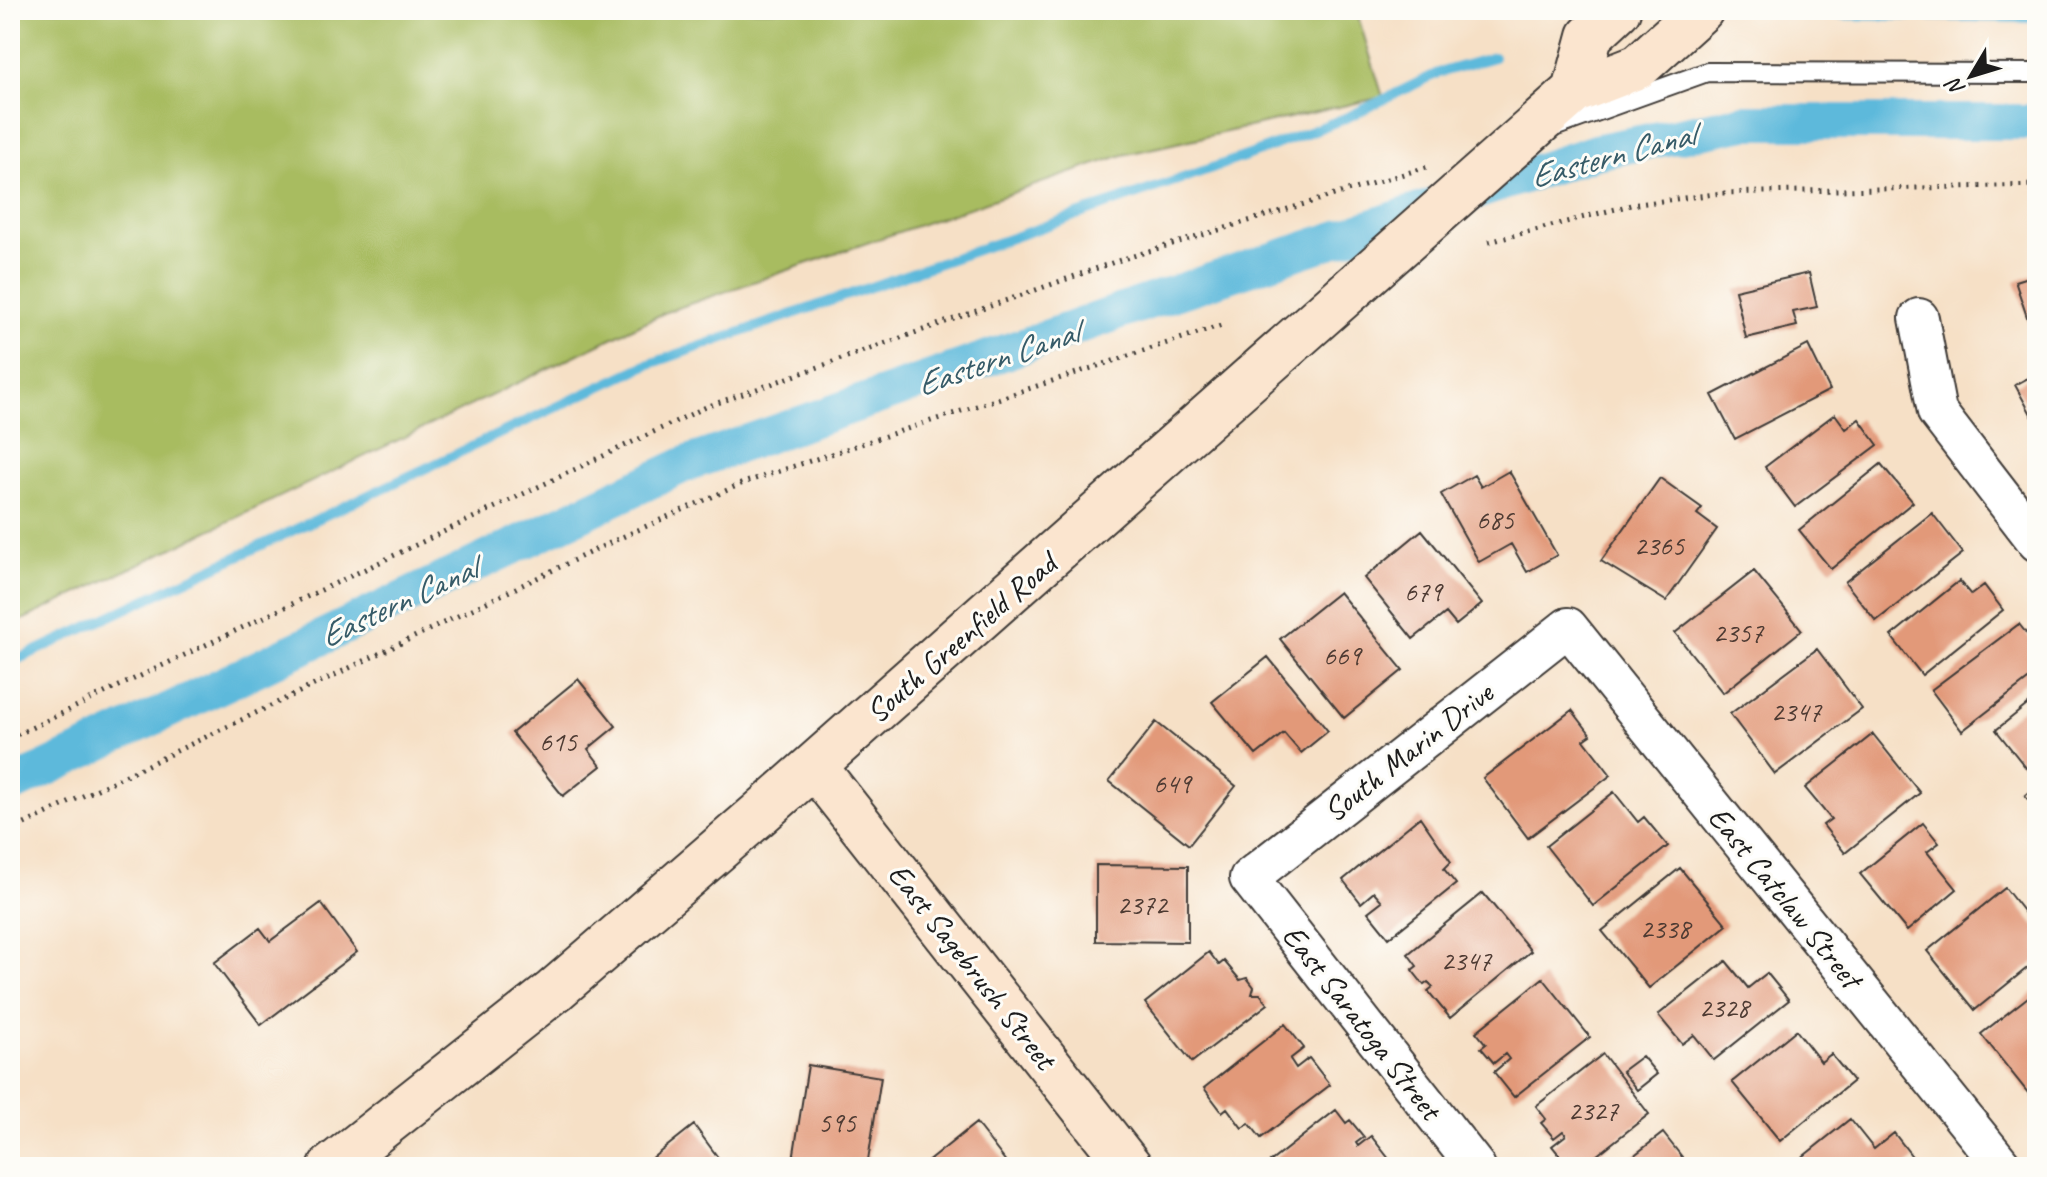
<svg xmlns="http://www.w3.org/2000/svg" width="2047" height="1177" viewBox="0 0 2047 1177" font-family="Caveat,sans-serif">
<rect width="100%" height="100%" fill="#fdfcf7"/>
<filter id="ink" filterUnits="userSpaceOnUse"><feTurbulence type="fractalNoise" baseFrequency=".0125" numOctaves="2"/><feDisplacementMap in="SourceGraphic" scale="16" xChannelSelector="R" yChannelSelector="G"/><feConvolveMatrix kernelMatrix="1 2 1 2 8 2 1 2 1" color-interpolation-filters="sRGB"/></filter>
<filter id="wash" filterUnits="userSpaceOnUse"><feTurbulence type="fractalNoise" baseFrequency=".006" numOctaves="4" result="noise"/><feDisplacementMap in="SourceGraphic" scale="32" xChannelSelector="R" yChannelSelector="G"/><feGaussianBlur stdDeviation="1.8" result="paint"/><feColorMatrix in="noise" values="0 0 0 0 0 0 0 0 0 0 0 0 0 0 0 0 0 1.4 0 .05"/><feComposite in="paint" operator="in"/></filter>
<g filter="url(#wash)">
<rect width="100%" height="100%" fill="#f6e0c6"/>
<!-- green -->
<path fill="#a8bc61" stroke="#626c3e" stroke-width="2" d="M10,10H1356L1383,97L1123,155L666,312L10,626Z"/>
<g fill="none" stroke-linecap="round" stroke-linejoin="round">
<!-- stream -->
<path stroke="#5db9db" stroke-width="10" d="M1838,15L2037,18
M10,663L644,366L1252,154L1348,117L1438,73L1494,57"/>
<!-- canal -->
<path stroke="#5db9db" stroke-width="36" d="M10,786L686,464L1148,302L1595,152L1745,122H2037"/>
</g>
<g id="blocks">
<!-- building -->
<path fill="#e29979" d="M1809,273L1817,307L1793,312L1797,326L1746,338L1735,290Z
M2037,274V327L2031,329L2015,281Z
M1808,345L1830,390L1735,439L1712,395Z
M2037,373V425L2015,385Z
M1835,414L1846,429L1859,419L1878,445L1795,507L1765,467Z
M1881,464L1913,502L1831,569L1799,530Z
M1509,471L1557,555L1527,572L1511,544L1479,562L1441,494L1474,475L1481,487Z
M1660,478L1702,508L1697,514L1717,529L1666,601L1601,561Z
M1932,513L1963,553L1876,621L1845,582Z
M1422,530L1482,604L1456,625L1446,613L1413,639L1364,578Z
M1754,571L1802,630L1723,693L1675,633Z
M1959,581L1971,595L1984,585L2003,610L1922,675L1891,636Z
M1339,592L1403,670L1344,718L1280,639Z
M2019,624L2037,647V673L1962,731L1931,690Z
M1817,649L1862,709L1775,774L1730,714Z
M1268,657L1328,731L1301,753L1284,733L1256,755L1212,702Z
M578,679L616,726L588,749L601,766L563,796L512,733Z
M2037,697V761L2027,769L1996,730Z
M1572,710L1591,735L1584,740L1611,775L1528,838L1483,778Z
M1156,722L1236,786L1189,845L1109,781Z
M1873,734L1920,793L1845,853L1823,825L1831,819L1805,788Z
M2037,786V811L2025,796Z
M1614,792L1638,822L1644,817L1668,846L1593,906L1546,846Z
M1420,817L1451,862L1444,869L1456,884L1389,938L1368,912L1382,901L1374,892L1361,903L1343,880Z
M1923,823L1939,843L1927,852L1957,889L1907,931L1860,874Z
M1096,865L1188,866V942L1096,941Z
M1680,868L1727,925L1649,988L1602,931Z
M2005,888L2037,929V960L1975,1010L1927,951Z
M1483,893L1531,951L1450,1018L1428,991L1433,987L1428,982L1424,985L1412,970L1417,966L1408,954Z
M321,903L357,952L261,1025L214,963L260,928L270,941Z
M1209,952L1219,965L1224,961L1240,980L1247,978L1254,987L1252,994H1260L1268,1004L1192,1062L1145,1003Z
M1726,961L1748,988L1767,973L1789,1000L1714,1060L1694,1035L1682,1044L1658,1015Z
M1543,978L1590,1037L1514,1097L1494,1072L1509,1059L1505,1054L1494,1063L1481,1048L1486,1044L1476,1032Z
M2037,990V1088L2029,1094L1981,1034Z
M1285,1024L1304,1048L1290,1059L1296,1068L1309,1058L1330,1085L1261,1138L1249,1123L1242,1128L1227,1108L1222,1112L1204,1088Z
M1796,1030L1821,1062L1831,1054L1853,1081L1780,1141L1732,1082Z
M1603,1054L1649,1114L1582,1167H1569L1552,1146L1566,1135L1563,1131L1554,1138L1541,1123L1546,1119L1536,1106Z
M1642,1056L1657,1074L1637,1090L1622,1071Z
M808,1065L881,1077L867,1167L792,1166Z
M1336,1110L1346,1123L1350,1120L1364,1137L1356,1143L1358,1146L1371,1136L1393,1164L1389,1167H1274L1270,1162Z
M1850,1119L1874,1149L1894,1133L1914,1159L1905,1167H1790Z
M976,1123L1010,1167H921Z
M694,1125L725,1167H641Z
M1663,1133L1690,1167H1619Z"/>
</g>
</g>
<g filter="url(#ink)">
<use href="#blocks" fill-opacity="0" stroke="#3d3936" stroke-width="2"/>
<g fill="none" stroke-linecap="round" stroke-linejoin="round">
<!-- lane casing -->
<g stroke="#3d3936" stroke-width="22">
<path id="lane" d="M1554,127L1707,72L2037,73"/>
</g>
<!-- street casing -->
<g stroke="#3d3936" stroke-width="42">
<path id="street" d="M1919,318L1937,412L2037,542
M1476,1167L1249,878L1568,627L2003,1167"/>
</g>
<!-- secondary casing -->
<g stroke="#3d3936" stroke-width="48">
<path id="secondary" d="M1575,91L1590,36L1618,10
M814,766L1130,1167
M331,1167L554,991L758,815L1575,91L1639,66L1701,10"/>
</g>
<!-- path -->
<path stroke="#3d3936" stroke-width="5" stroke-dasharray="2 6" stroke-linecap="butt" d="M1489,242L1631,205L1722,193L2037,185
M10,738L706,407L1123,259L1430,166
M10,831L620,538L743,483L1225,324"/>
<!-- lane -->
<use href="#lane" stroke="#fff" stroke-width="18"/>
<!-- street -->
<use href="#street" stroke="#fff" stroke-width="38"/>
<!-- secondary -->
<use href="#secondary" stroke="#fbe5cf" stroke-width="44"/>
</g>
</g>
<g text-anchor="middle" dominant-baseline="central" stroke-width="6" stroke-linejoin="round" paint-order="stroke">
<!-- number labels -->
<g font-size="28" fill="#4e3b33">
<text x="1495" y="519">685</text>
<text x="1659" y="545">2365</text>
<text x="1423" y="591">679</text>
<text x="1738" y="632">2357</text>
<text x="1342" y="655">669</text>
<text x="1796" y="711">2347</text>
<text x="558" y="741">615</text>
<text x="1172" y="783">649</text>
<text x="1142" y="904">2372</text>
<text x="1665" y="928">2338</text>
<text x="1466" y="960">2347</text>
<text x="1724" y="1007">2328</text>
<text x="1593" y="1110">2327</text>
<text x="837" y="1122">595</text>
</g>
<!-- street labels -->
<g font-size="32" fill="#1c1c1c" stroke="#fdfcf7">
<text transform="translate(961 638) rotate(-41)">South Greenfield Road</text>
<text transform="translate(1408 752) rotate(-38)">South Marin Drive</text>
<text transform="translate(1785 897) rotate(51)">East Catclaw Street</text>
<text transform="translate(972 966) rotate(52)">East Sagebrush Street</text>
<text transform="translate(1362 1022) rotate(52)">East Saratoga Street</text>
</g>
<!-- water labels -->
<g font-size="34" font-style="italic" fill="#365b68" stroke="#fdfcf7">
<text transform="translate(1612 155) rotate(-15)">Eastern Canal</text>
<text transform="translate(997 358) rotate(-19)">Eastern Canal</text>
<text transform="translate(398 602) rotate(-25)">Eastern Canal</text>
</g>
</g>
<!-- margin -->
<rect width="2047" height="1177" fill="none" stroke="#fdfcf7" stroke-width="40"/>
<!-- north arrow -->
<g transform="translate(1971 76) rotate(232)" stroke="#fdfcf7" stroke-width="6" paint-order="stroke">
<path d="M0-6L14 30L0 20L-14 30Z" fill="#1c1c1c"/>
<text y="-12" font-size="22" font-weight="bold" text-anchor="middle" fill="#1c1c1c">N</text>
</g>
</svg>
